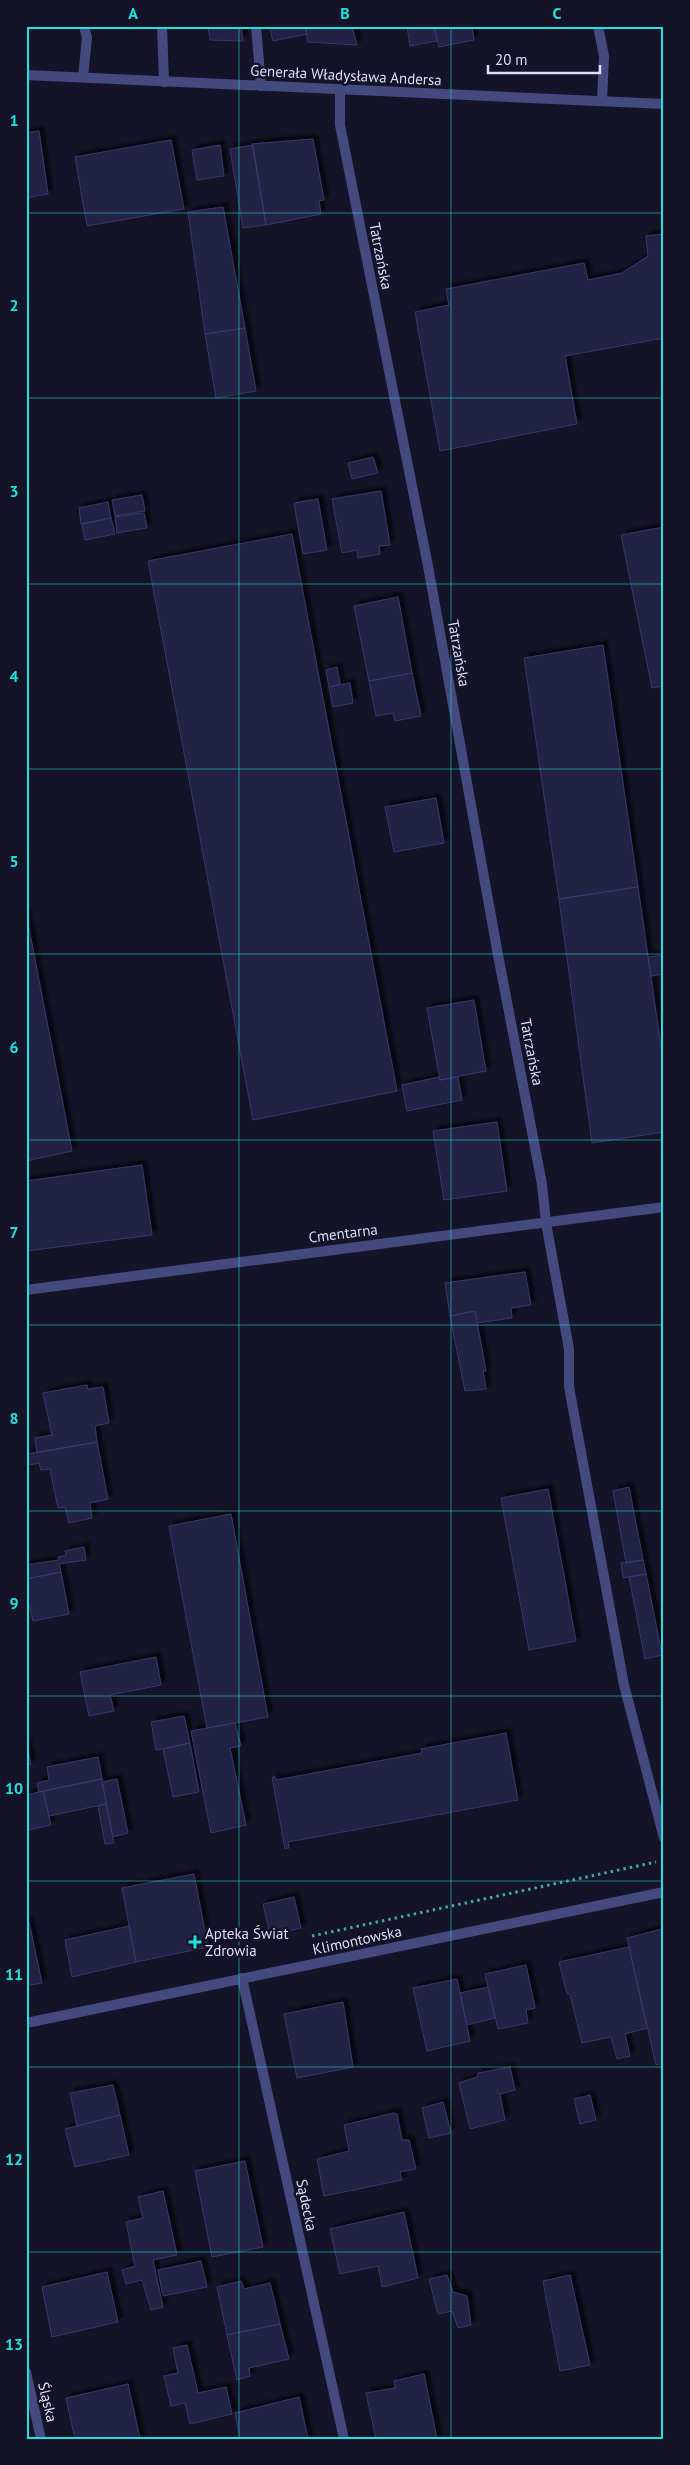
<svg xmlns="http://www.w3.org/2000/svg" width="690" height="2465" viewBox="0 0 690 2465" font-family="'PT Sans',sans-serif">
<defs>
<filter id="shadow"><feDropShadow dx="4.5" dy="-4.5" stdDeviation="1" flood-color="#0009"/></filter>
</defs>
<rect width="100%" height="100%" fill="#141327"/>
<!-- building -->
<path fill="#242245" stroke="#3a366e" filter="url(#shadow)" d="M208,26H241L243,41L210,40Z
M269,26H305L307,34L273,41Z
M305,26H352L357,45L308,42Z
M407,26H434L437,41L410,46Z
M434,26H472L474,40L439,47Z
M39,131L48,194L26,198V133Z
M313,139L324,200L319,201L321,214L266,225L252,144Z
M171,140L184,209L87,226L75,157Z
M220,145L224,176L197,180L192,150Z
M253,145L266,225L243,228L230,149Z
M223,207L245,328L205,334L188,212Z
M664,234V338L565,356L577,424L440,451L415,312L449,305L446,289L584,263L588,280L622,273L648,256L646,236Z
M245,328L256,391L216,398L205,334Z
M373,457L378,473L352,479L348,463Z
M381,491L390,545L379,546L380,554L358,558L357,550L342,553L332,499Z
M142,495L145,511L115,516L112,500Z
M318,499L327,550L303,554L294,503Z
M108,502L111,518L81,524L79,508Z
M144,513L147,528L117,533L115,517Z
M111,518L115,534L85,540L82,524Z
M664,527V686L652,688L621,535Z
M292,534L397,1091L253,1120L148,561Z
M398,597L412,673L369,681L354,606Z
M603,645L638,887L559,899L524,658Z
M337,667L340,684L329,687L326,670Z
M412,673L421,716L395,721L393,713L376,716L369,681Z
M350,683L353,703L333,707L329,687Z
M436,798L444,843L394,852L385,807Z
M638,887L664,1068V1132L592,1143L559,899Z
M26,913L72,1151L26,1161Z
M664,955V974L651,976L648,957Z
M474,1000L486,1071L440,1080L427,1008Z
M439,1077L440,1080L458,1077L462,1100L407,1111L402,1085Z
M497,1122L507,1191L444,1200L433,1131Z
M142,1165L152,1235L26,1251V1181Z
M525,1272L531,1305L511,1308L512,1318L477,1323L475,1311L450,1316L445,1283Z
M475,1311L486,1371H483L486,1389L465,1391L450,1316Z
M87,1385L88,1389L103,1387L109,1423L95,1426L97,1442L37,1453L35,1438L52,1435L43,1393Z
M97,1442L108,1499L90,1503L92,1518L69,1523L65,1507L58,1508L50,1469L41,1470L39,1463L29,1465L27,1454Z
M629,1487L643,1560L626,1563L613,1491Z
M548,1489L576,1641L529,1650L501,1498Z
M231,1514L268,1717L207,1728L169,1526Z
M84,1547L86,1560L59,1564L61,1572L26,1579V1565L59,1560L58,1557L66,1555L65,1551Z
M643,1560L646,1574L623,1578L621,1563Z
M61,1572L69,1614L33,1621L26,1591V1579Z
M646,1574L662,1655L645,1659L629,1577Z
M156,1657L161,1685L110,1695L114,1711L89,1716L80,1672Z
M184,1716L190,1743L156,1750L151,1722Z
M235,1723L241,1746L230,1748L246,1825L211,1833L191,1731Z
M506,1733L518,1800L288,1842L289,1848L285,1849L272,1777H275L276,1780L422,1753L421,1749Z
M26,1742L31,1764L26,1765Z
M190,1743L199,1792L173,1797L163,1749Z
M98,1757L102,1779L39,1792L37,1783L49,1780L47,1767Z
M102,1779L106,1804L49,1816L43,1791Z
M117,1779L128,1833L113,1837L102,1782Z
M43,1791L51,1825L29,1830L26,1795Z
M106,1804L114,1843L105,1844L98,1806Z
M194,1874L208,1947L136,1962L122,1888Z
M294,1897L301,1928L270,1935L263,1904Z
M26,1922H29L42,1983L26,1986Z
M129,1926L136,1962L72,1977L65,1940Z
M662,1929L664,2063L656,2065L627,1938Z
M629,1947L647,2028L625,2034L630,2056L617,2059L611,2037L582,2043L570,1994H567L559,1962Z
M526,1965L535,2008L526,2010L528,2023L498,2029L485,1974Z
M457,1979L470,2041L427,2051L413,1988Z
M488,1987L495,2018L467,2025L460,1993Z
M343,2002L353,2067L297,2078L284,2014Z
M510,2067L515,2090L500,2094L505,2120L470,2129L459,2083L477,2077L478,2073Z
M113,2085L120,2115L77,2126L70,2093Z
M590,2095L596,2120L580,2124L574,2099Z
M443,2102L451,2133L429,2138L422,2108Z
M393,2113L397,2114L402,2140H409L416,2169L400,2172L402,2180L324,2196L317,2159L349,2151L344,2125Z
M120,2115L129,2155L75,2167L65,2129Z
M245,2161L263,2247L212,2257L195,2171Z
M163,2191L177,2255L153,2260L163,2307L151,2310L142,2280L126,2284L122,2270L135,2266L126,2222L143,2218L138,2197Z
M404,2212L418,2278L382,2287L378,2266L340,2274L330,2229Z
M201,2261L207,2287L163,2296L158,2270Z
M107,2272L118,2322L52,2337L42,2287Z
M447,2275L453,2292L467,2296L471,2325L458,2328L452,2311L438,2314L429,2279Z
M570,2275L590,2365L560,2371L543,2281Z
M241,2281L244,2289L270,2283L280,2324L227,2335L217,2287Z
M280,2324L289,2359L249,2368L250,2376L237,2380L227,2335Z
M187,2345L198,2393L226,2387L232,2414L190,2424L185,2403L171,2406L164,2376L178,2373L173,2348Z
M424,2374L437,2439H376L366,2393L395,2388L394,2381Z
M128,2384L140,2439H75L66,2398Z
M299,2397L308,2439H240L235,2413Z"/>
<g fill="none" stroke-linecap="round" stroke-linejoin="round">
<!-- path -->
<path stroke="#40ac97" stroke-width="3" stroke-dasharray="2.5 4" stroke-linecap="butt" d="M312,1936L656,1862"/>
<!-- lane -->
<path stroke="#444a80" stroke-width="10" d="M162,26L164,82
M256,26L261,86
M598,26L604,56L602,101
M83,77L87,38L84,26
M546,1223L569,1349V1387L624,1685L664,1838"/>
<!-- street -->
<path stroke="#444a80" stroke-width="10" d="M26,75L664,104
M340,91V125L428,566L498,955L542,1184L546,1223
M26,1290L664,1207
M242,1978L344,2439
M26,2023L664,1892
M26,2372L41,2439"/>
</g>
<!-- grid -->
<path fill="none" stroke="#21e3dd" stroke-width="1" stroke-opacity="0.55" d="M239,26V2439M451,26V2439M26,213H664M26,398H664M26,584H664M26,769H664M26,954H664M26,1140H664M26,1325H664M26,1511H664M26,1696H664M26,1881H664M26,2067H664M26,2252H664"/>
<!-- markers -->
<path fill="#21e3dd" stroke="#141327" stroke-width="2" d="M192.5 1934.5h5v5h5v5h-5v5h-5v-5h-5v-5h5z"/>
<g text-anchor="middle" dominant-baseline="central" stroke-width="5" stroke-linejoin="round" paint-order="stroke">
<!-- street labels -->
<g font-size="15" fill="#dddefb" stroke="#141327">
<text transform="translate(346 75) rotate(3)">Generała Władysława Andersa</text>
<text transform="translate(381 256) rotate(79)">Tatrzańska</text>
<text transform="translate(459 653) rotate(80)">Tatrzańska</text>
<text transform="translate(532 1052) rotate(79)">Tatrzańska</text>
<text transform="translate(343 1233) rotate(-7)">Cmentarna</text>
<text transform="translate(357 1940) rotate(-12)">Klimontowska</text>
<text transform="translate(307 2205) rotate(78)">Sądecka</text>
<text transform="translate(48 2402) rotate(77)">Śląska</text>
</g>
<!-- poi labels -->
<g font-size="15" fill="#dddefb" stroke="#141327" text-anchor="start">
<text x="205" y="1933">Apteka Świat<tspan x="205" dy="17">Zdrowia</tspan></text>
</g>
</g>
<!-- border -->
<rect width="690" height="2465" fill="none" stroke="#141327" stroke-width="55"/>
<!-- scale -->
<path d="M488 65v8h112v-8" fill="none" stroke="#dddefb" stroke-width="2.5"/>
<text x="495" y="65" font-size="15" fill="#dddefb" stroke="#141327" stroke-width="4" paint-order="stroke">20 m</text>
<rect x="28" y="28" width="634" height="2410" fill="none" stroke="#21e3dd" stroke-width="2"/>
<g font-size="16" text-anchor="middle" font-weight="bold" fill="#21e3dd">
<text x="133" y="19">A</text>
<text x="345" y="19">B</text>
<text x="557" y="19">C</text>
<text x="14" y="126">1</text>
<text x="14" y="311">2</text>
<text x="14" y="497">3</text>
<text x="14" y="682">4</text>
<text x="14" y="867">5</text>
<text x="14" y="1053">6</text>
<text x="14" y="1238">7</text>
<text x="14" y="1424">8</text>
<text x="14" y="1609">9</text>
<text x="14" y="1794">10</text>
<text x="14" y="1980">11</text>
<text x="14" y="2165">12</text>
<text x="14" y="2350">13</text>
</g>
</svg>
